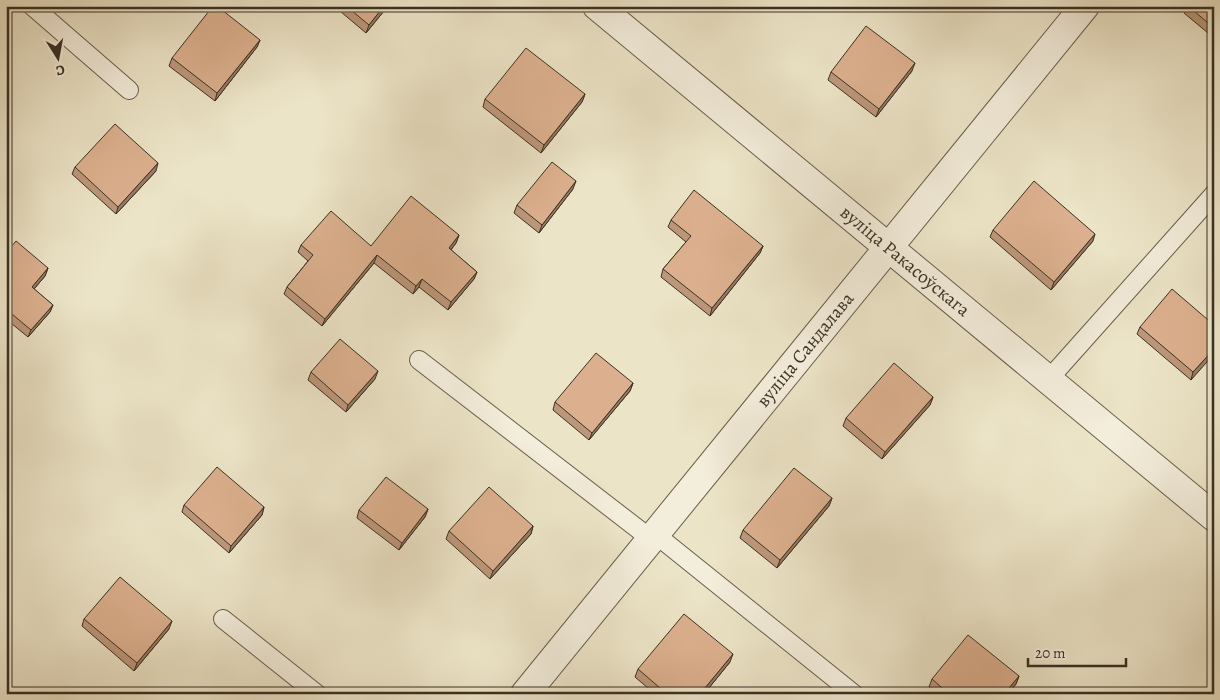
<svg xmlns="http://www.w3.org/2000/svg" width="1220" height="700" viewBox="0 0 1220 700" font-family="Alegreya,serif">
<rect width="100%" height="100%" fill="#ece4c7"/>
<filter id="stains"><feTurbulence type="fractalNoise" baseFrequency=".004" numOctaves="4"/><feColorMatrix values="0 0 0 0 .2 0 0 0 0 .09 0 0 0 0 .02 0 0 0 .5 -.17"/></filter>
<radialGradient id="worn" r=".72"><stop offset=".6" stop-color="#630" stop-opacity="0"/><stop offset="1" stop-color="#630" stop-opacity=".3"/></radialGradient>
<g fill="none" stroke-linecap="round" stroke-linejoin="round">
<!-- service casing -->
<g stroke="#675e4c" stroke-width="20">
<path id="service" d="M32,6L129,90
M419,360L651,539
M1048,380L1214,194
M655,534L854,694
M223,619L317,694"/>
</g>
<!-- minor casing -->
<g stroke="#675e4c" stroke-width="30">
<g id="minor">
<path id="s1" d="M597,6L1214,517"/>
<path id="s2" d="M525,694L1085,6"/>
</g>
</g>
<!-- service -->
<use href="#service" stroke="#f3eddb" stroke-width="18"/>
<!-- minor -->
<use href="#minor" stroke="#f3eddb" stroke-width="28"/>
</g>
<!-- wall -->
<path fill="#bd977a" stroke="#3b3123" d="M334,6H388L366,33Z
M1187,6H1214V38L1184,13Z
M260,40L257,47L215,101L169,66L172,58Z
M912,71L876,117L828,80L831,72Z
M585,94L582,102L541,153L483,107L485,99Z
M75,167L156,171L116,214L72,174Z
M573,189L539,233L514,213L517,205Z
M671,220L763,246L760,253L710,316L661,277L663,269L686,242L668,227Z
M993,230L1093,241L1051,290L990,237Z
M459,235L456,243L451,250L477,272L474,279L448,310L419,287L413,294L374,263L322,326L284,294L287,287L308,261L298,252L301,245L371,246Z
M6,253L48,268L45,276L34,289L53,305L50,312L28,337L6,319Z
M1214,325L1191,380L1137,334L1140,327Z
M311,372L375,379L346,412L308,380Z
M633,383L630,391L589,440L553,410L555,402Z
M933,397L930,405L882,459L843,426L846,418Z
M832,498L829,506L777,568L740,538L743,530Z
M184,505L264,507L262,515L229,553L182,512Z
M428,509L425,517L399,550L357,518L359,510Z
M533,526L531,534L490,579L446,539L449,531Z
M84,619L169,629L134,671L82,626Z
M730,662L704,694H655L635,677L638,669Z
M1019,676L1016,684L1008,694H937L929,687L932,679Z"/>
<!-- shaded-wall -->
<path fill="#9a7b63" stroke="#3b3123" d="M384,6H388L366,33L369,25Z
M260,40L257,47L215,101L217,93Z
M915,63L912,71L876,117L879,109Z
M585,94L582,102L541,153L544,145Z
M158,163L156,171L116,214L118,207Z
M576,181L573,189L539,233L542,225Z
M1095,234L1093,241L1051,290L1054,282Z
M459,235L456,243L446,256L449,248Z
M763,246L760,253L710,316L712,308Z
M377,255L374,263L322,326L325,319Z
M48,268L45,276L29,295L32,287Z
M477,272L474,279L448,310L451,302Z
M422,279L419,287L413,294L416,286Z
M53,305L50,312L28,337L31,330Z
M1214,349V354L1191,380L1193,372Z
M378,371L375,379L346,412L348,405Z
M633,383L630,391L589,440L592,433Z
M933,397L930,405L882,459L885,452Z
M832,498L829,506L777,568L780,560Z
M264,507L262,515L229,553L231,546Z
M428,509L425,517L399,550L402,543Z
M533,526L531,534L490,579L493,571Z
M172,621L169,629L134,671L137,663Z
M733,654L730,662L704,694H700Z
M1019,676L1016,684L1008,694H1004Z"/>
<!-- building -->
<path fill="#dcb08e" stroke="#3b3123" d="M213,6H217L260,40L217,93L172,58Z
M346,6H384L369,25Z
M1188,6H1214V28Z
M866,26L915,63L879,109L831,72Z
M526,48L585,94L544,145L485,99Z
M115,124L158,163L118,207L75,167Z
M552,162L576,181L542,225L517,205Z
M1034,181L1095,234L1054,282L993,230Z
M694,190L763,246L712,308L663,269L691,236L671,220Z
M411,196L459,235L449,248L477,272L451,302L422,279L416,286L377,255L325,319L287,287L313,255L301,245L331,211L371,246Z
M16,241L48,268L32,287L53,305L31,330L6,309V253Z
M1172,289L1214,325V349L1193,372L1140,327Z
M340,339L378,371L348,405L311,372Z
M596,353L633,383L592,433L555,402Z
M894,363L933,397L885,452L846,418Z
M217,467L264,507L231,546L184,505Z
M794,468L832,498L780,560L743,530Z
M386,477L428,509L402,543L359,510Z
M489,487L533,526L493,571L449,531Z
M120,577L172,621L137,663L84,619Z
M684,614L733,654L700,694H667L638,669Z
M968,635L1019,676L1004,694H949L932,679Z"/>
<g text-anchor="middle" dominant-baseline="central" stroke-width="4" stroke-linejoin="round" paint-order="stroke">
<!-- street labels -->
<g font-size="19" fill="#3b3123" stroke="#f3eddb">
<text stroke="none"><textPath href="#s1" startOffset="400">вуліца Ракасоўскага</textPath></text>
<text stroke="none"><textPath href="#s2" startOffset="444">вуліца Сандалава</textPath></text>
</g>
</g>
<!-- margin -->
<rect width="1220" height="700" fill="none" stroke="#ece4c7" stroke-width="25"/>
<rect x="8" y="8" width="1205" height="685" fill="none" stroke="#3b3123" stroke-width="2.5"/>
<rect x="12" y="12" width="1195" height="675" fill="none" stroke="#3b3123"/>
<!-- north arrow -->
<g transform="translate(58 58) rotate(169)" stroke="#f3eddb" stroke-width="4" paint-order="stroke">
<path d="M0-4L9 19L0 12L-9 19Z" fill="#3b3123"/>
<text y="-8" font-size="14" font-weight="bold" text-anchor="middle" fill="#3b3123">С</text>
</g>
<!-- scale -->
<path d="M1028 658v8h98v-8" fill="none" stroke="#3b3123" stroke-width="2.5"/>
<text x="1035" y="658" font-size="15" fill="#3b3123" stroke="#f3eddb" stroke-width="4" paint-order="stroke">20 m</text>
<rect width="100%" height="100%" filter="url(#stains)"/>
<rect width="100%" height="100%" fill="url(#worn)"/>
</svg>
